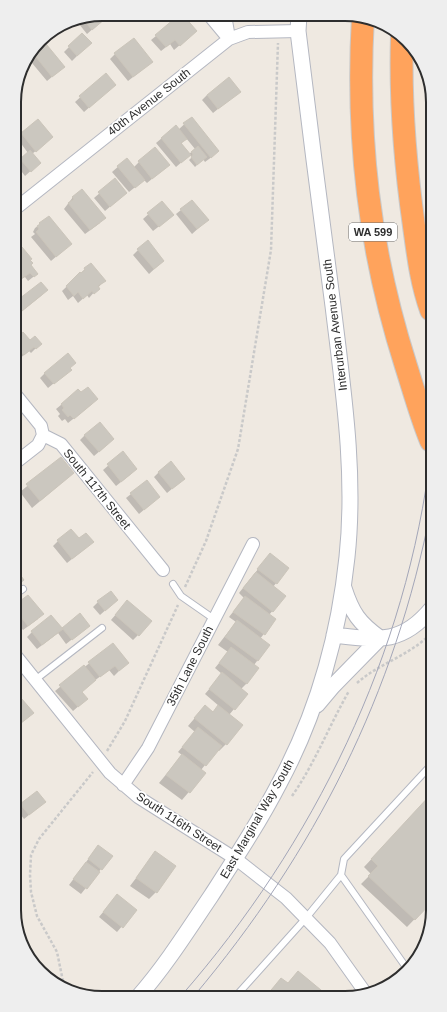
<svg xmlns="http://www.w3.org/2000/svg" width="447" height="1012" viewBox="0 0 447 1012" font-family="Helvetica,sans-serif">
<rect width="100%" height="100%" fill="#efe9e1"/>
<!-- shadow -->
<path fill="#0003" fill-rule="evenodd" d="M100,14L104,19L87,34L75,19Z
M182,15L196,31L174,50L170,44L161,51L151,40Z
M82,34L90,43L72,61L64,52Z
M41,39L64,67L47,81L27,57Z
M115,54L152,62L128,81L110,59Z
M106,74L110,89L84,112L75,102Z
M207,95L234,96L213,113L202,100Z
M191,118L213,156L205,162L203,159L195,167L189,160L192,157L190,155L176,167L156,143L175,127L178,130ZM186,138L195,149L189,154L181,144Z
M38,120L52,137L32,154L35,167L25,176L16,164L28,153L17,138Z
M127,159L134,167L139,162L164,169L147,183L144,180L129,192L112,172Z
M115,180L126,193L105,211L94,198Z
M73,197L100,223L85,234L64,209Z
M162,202L167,220L153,231L143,219Z
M181,210L202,225L192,234L176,214Z
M49,218L65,249L51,261L31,237L35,234L33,232L35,228Z
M15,249L29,260L30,265L37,274L28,281L25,277L15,282Z
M138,250L163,261L149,274L133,255Z
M85,269L104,281L89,298L87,295L78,303L73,296L68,300L62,291Z
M41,283L42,295L17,315L15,312V304Z
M15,341H29L40,344L31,353L29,351L19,359L15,356Z
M69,368L65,374L48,388L40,378L45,373Z
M78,391L92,404L68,423L65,419L62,421L58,416L60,414L56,409Z
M85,435L108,444L94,456L80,440Z
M123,453L131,474L116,486L103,470Z
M61,458L73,473L32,508L20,492Z
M159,472L179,483L167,493L154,477Z
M131,494L159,497L139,514L126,498Z
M58,541L87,547L67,563L53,546Z
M270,554L288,568L273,587L284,597L269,615L275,619L260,639L269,645L254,665L247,683L241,689L234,709L229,715L226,744L219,751L217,750L201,770L205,773L182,800L159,783L182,755L178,752L195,732L188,726L205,706L212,713L219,706L205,694L222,674L215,668L228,652L218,645L236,622L229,617L244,598L239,593Z
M28,596L38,619L23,630L16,622V606Z
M117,600L100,615L93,607L98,602Z
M123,606L138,635L133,640L111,620Z
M80,615L84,630L66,644L58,633L37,649L27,637L32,632L62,630Z
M113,644L122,668L114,676L109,670L94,681L81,692V704L73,711L55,691Z
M432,794L433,900L407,927L361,884L371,874L364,867Z
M45,802L24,819L17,810L21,805Z
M98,846L101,869L81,894L69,885Z
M155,853L156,892L149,899L130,886Z
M113,900L136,910L117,932L99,917Z
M298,972L326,995H267L281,979L287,984Z"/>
<!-- building -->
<path fill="#cbc7bf" stroke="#cbc5ba" d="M101,14L105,19L92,30L82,18Z
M180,14L183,15L197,31L180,46L175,40L166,47L155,35Z
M82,33L92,43L77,56L68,46Z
M134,38L153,62L133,77L114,53Z
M42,39L65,67L52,77L32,52Z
M106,73L116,85L89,108L79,96Z
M229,77L241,92L218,109L207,95Z
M192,117L219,151L211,158L183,123Z
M38,119L53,137L36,152L21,133Z
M176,125L187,139L181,143L191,155L181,163L161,138Z
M198,146L207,157L197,165L191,157L193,154L191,152Z
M155,147L170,165L152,179L138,161Z
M30,150L41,163L31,172L20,159Z
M127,158L145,180L135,188L117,166Z
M115,178L127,193L110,207L98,192Z
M82,189L106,218L90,230L68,203L74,199L72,197Z
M192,200L209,220L197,229L180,209Z
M162,201L174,215L159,227L147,213Z
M49,216L72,244L56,257L36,232L39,229L37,226L40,224L39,223Z
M148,240L164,261L154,269L137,249Z
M22,247L32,259L30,260L33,263L31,265L38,274L34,277L30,273L15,283V248L17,251Z
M91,263L106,281L98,286L100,289L94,294L92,291L83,299L78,292L74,296L66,286L80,272L81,273L85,270L84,268Z
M41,282L48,290L22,311L15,302Z
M23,332L30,340L35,336L42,344L36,349L34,347L24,355L15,347V339Z
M68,353L76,363L70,368L72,370L54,384L44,373Z
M88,387L98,399L74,419L70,415L68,417L62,410L64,408L61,404L78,389L81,392Z
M100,422L114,439L99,452L84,435Z
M123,451L137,469L121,482L107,464Z
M61,457L74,473L40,501L26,484Z
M171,461L185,479L172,489L158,472Z
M147,480L160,497L144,510L130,493Z
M71,529L79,538L86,533L94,542L72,559L57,540Z
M270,553L289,568L277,584L257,569Z
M16,569L24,580L16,586Z
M256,572L286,596L273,612L243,588Z
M111,591L118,600L105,611L97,601Z
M28,595L44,614L28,626L16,611V604Z
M245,596L276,619L265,635L233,612Z
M127,600L152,621L139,636L115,615Z
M80,613L90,626L72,640L62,628Z
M51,615L63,629L42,645L31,631Z
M237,620L270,645L258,661L225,637Z
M113,643L129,663L119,671L115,666L100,677L88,662Z
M231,647L259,668L247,684L219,663Z
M84,665L96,680L82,692L88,699L78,707L59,685Z
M222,672L248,694L235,710L209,689Z
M21,698L34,713L16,727V702Z
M205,705L213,712L218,705L243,725L227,745L194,718Z
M198,727L222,746L206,766L182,747Z
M182,754L206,773L190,793L166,775Z
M37,791L46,802L29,815L20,804Z
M432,793L433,901L415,920L368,876L378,866L371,859Z
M98,845L113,856L102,870L88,859Z
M155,851L176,866L157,893L136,878Z
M86,862L100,872L87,889L73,879Z
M117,894L137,910L123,928L103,912Z
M298,971L327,995H267L281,978L288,983Z"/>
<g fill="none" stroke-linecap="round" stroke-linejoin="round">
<!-- service casing -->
<g stroke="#b4b7c1" stroke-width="8">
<path id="service" d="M173,584L181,596L214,619
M16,594L23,589
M35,680L102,628
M341,875L344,859L432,764
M236,996L306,918L341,875L408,970"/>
</g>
<!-- minor casing -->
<g stroke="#b4b7c1" stroke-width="14">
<path id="minor" d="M209,15L229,39
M225,15L229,38
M15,209L229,39L248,32L298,31
M15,394L41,426L43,435L61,444L163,570
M15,463L38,445L43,435
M16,656L110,773L138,797L236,859L286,898L330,943L367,995
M123,785L148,748L253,544"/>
</g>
<!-- tertiary casing -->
<g stroke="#b4b7c1" stroke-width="17">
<path id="tertiary" d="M344,588C352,613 359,623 380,638
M334,635C377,640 402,645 432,608
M317,705L333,686L380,638
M139,996C166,965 188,930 211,896C235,859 260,821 280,782C317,713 339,634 347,557C356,473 343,389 333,306C321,214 309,123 298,31L299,15"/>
</g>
<!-- motorway casing -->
<g stroke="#c9c9c9" stroke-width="24">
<path id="motorway" d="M363,16C356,138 369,250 406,366C414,391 421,417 431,441
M402,36C400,99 405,163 414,226C418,255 421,282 431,310"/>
</g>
<!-- path -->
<path stroke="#c9c9c9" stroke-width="2.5" stroke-dasharray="3 2" stroke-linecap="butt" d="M185,587L206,541L238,449L271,250L278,43
M357,683C379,663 412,655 432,632
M107,751L125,721L178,605
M292,796C315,763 329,726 349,691
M64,986L57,952L37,916L31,892L30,875L31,855L39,839L93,772"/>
<!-- service -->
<use href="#service" stroke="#fff" stroke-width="6"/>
<!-- minor -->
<use href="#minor" stroke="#fff" stroke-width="12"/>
<!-- tertiary -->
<use href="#tertiary" stroke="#fff" stroke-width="15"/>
<!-- motorway -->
<use href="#motorway" stroke="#ffa35c" stroke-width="22"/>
<!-- tram -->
<path stroke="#a3a6b8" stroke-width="1" d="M181,996C314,844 407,654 431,452
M194,996C315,852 395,694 431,509"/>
</g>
<g text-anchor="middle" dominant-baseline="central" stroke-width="3.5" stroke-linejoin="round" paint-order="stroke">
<!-- shield labels -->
<rect fill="#fff" stroke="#6d6d6d" stroke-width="1" x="349" y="223" width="48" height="18" rx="3"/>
<g font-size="11" font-weight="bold" fill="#2e2e2e">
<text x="373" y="232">WA 599</text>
</g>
<!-- street labels -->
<g font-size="12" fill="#2e2e2e" stroke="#fff">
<text transform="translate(149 102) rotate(-38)">40th Avenue South</text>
<text transform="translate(335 325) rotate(-97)">Interurban Avenue South</text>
<text transform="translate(97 489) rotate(51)">South 117th Street</text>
<text transform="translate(190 666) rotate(-63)">35th Lane South</text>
<text transform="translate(257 819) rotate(-60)">East Marginal Way South</text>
<text transform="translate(179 822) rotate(33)">South 116th Street</text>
</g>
</g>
<!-- crop -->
<path d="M0 0H447V1012H0ZM102 21H345A81 81 0 0 1 426 102V910A81 81 0 0 1 345 991H102A81 81 0 0 1 21 910V102A81 81 0 0 1 102 21Z" fill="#eee" fill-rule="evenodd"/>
<path fill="none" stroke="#2e2e2e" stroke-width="2" d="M102 21H345A81 81 0 0 1 426 102V910A81 81 0 0 1 345 991H102A81 81 0 0 1 21 910V102A81 81 0 0 1 102 21Z"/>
</svg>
